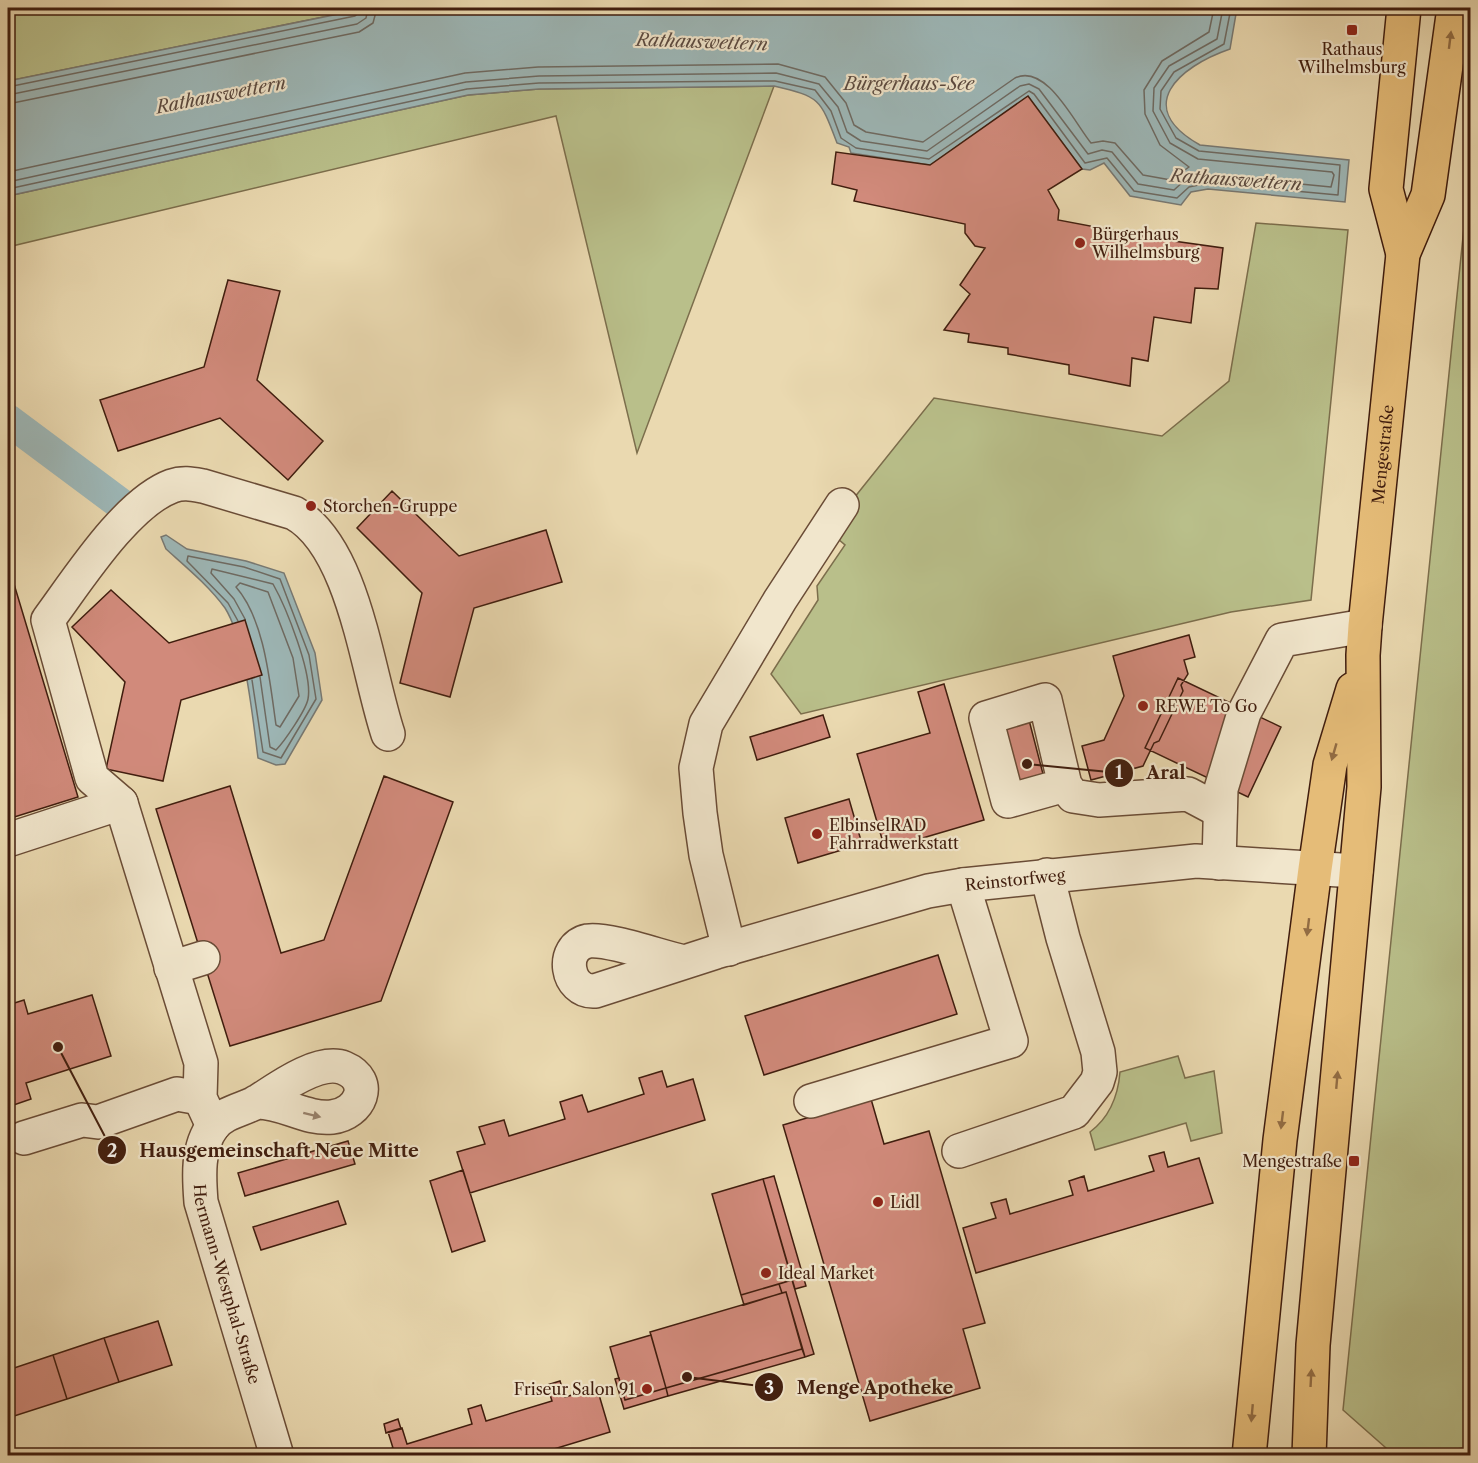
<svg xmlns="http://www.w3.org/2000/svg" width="1478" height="1463" viewBox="0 0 1478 1463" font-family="'Libre Caslon Text',serif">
<rect width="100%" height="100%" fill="#ead9b0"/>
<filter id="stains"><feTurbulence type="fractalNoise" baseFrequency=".00333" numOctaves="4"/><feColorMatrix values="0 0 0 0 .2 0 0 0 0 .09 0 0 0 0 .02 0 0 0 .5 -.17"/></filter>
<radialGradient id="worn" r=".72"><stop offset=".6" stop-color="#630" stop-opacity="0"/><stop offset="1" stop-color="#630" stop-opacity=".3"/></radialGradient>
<!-- green -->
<path fill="#b9bf8a" stroke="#7c6e4c" stroke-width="1.5" d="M8,8H368L8,81Z
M774,86L637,453L556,116L8,247V196L468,95L539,89Z
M1470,206V1446L1432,1455H1394L1343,1410L1460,266L1466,208Z
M1256,223L1348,230L1311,600L1231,612L801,714L771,674L818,600L817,586L845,545L831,533L850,503L934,398L1162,436L1229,381Z
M1178,1056L1185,1078L1214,1071L1222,1133L1191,1141L1186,1123L1095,1150L1090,1132C1110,1117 1118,1097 1120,1072Z"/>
<!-- water -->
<path fill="#9db7b7" stroke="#787973" stroke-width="1.5" d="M368,8H1237L1230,49C1178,67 1133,107 1200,145L1349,160L1345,202L1208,189L1191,192L1181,205L1130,196L1104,163L1090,170L1082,169L1028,97L930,165L851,153L849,147L837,143C820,98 820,97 774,86L539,89L468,95L8,196V81Z
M166,535L187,549L246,561L284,573L315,653L322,700L285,764L276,765L258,758C253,720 245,639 225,608C209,586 186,567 166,549L161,537Z"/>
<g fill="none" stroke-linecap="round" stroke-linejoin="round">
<!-- shore -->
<path stroke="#6e6a62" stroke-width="1.5" d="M8,87L355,16L359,13L361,8
M8,95L357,24L366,18L368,8
M8,104L359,32L373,23L377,8
M8,172L465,73L538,67L778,64L825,77L846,103L854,125L866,132L923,142L1015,78C1046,63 1074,122 1091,143L1103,141L1115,143L1143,175L1171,180L1189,167L1160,145L1145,114L1144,90L1162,61L1209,32L1214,8
M8,182L466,82L539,76L776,73L819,84L838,107L847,132L861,141L927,151L1020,86L1029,84L1039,89L1088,154L1102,150L1112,152L1138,184L1174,190L1185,180L1207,175L1331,187L1334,175L1332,172L1198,159L1170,143L1153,111L1154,88L1169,66L1217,39L1223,8
M8,189L467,89L539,83L775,81L815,90L831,111L841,138L856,148L929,159L1029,91L1034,94L1085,163L1107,158L1134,191L1177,198L1189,187L1208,183L1338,195L1340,165L1199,151L1176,138L1160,109L1161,91L1174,72L1224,44L1231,8
M240,583L268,592L293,658L299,696L280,727L276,725C270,684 265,620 236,587Z
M245,619L234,599L211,573L212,569L273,584C286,607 313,674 308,699C306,710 284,742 276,750L270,747L260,677
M238,621L228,603L187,561L188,556L244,567L280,579L309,655L316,699L281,758L263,752L252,680"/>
<!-- canal -->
<path stroke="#9db7b7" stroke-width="32" d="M8,420L122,505"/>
</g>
<!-- building -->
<path fill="#d18a7b" stroke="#401d0e" stroke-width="1.5" d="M1028,96L1082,169L1048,190L1059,210L1058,220L1159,239L1223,248L1218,289L1195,288L1191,323L1154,317L1148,361L1132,358L1130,386L1069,374V365L1008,354V348L968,342L969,334L944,330L970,294L960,285L985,248L975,246L965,233V224L854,201L857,190L832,184L836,152L930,165Z
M228,280L280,291L257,380L323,441L288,480L220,418L118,451L100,400L204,367Z
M392,491L459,556L546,530L562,582L474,608L450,697L400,683L422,593L357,528Z
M8,564L78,797L8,819Z
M111,590L169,643L245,620L262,675L181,700L163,781L106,769L125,682L72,627Z
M1189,635L1195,657L1184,660L1188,674L1181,685L1183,691L1159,741L1154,743L1143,766L1091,780L1082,746L1104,740L1124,696L1113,656Z
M1178,678L1281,727L1248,797L1145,748Z
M944,684L984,820L885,849L857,754L930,733L918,692Z
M823,715L830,737L757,760L750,737Z
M1029,720L1050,801L1024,808L1004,727Z
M384,776L453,802L381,1001L230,1046L156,809L230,786L281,953L324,940Z
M849,799L862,844L798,863L785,818Z
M938,955L957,1014L764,1075L745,1016Z
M92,995L111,1056L26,1083L31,1099L8,1107V1005L24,1000L28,1014Z
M662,1071L667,1087L693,1079L705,1120L470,1193L457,1152L485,1144L479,1127L504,1120L509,1136L565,1119L560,1102L582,1095L588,1112L644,1094L639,1078Z
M871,1099L884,1144L929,1131L985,1323L963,1329L980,1388L870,1421L783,1125Z
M348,1141L355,1164L245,1196L238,1173Z
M1164,1152L1168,1167L1199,1158L1213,1203L976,1273L963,1228L996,1218L991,1203L1006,1199L1010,1214L1073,1195L1069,1181L1084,1176L1088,1191L1154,1171L1149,1156Z
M463,1170L485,1241L452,1252L430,1181Z
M774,1176L806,1286L795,1289L763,1179Z
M763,1179L792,1280L741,1295L712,1194Z
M338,1201L346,1224L261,1250L253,1227Z
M792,1280L814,1354L805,1357L786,1292L782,1293L779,1284Z
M779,1284L782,1293L744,1305L741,1295Z
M786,1292L802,1349L666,1388L650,1332Z
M158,1321L172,1365L119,1382L104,1338Z
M651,1335L666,1388L625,1400L610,1347Z
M104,1338L119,1382L67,1399L53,1355Z
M802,1349L805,1357L668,1396L666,1388Z
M53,1355L67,1399L8,1418V1370Z
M619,1378L625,1400L666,1388L668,1396L624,1409L615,1379Z
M560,1381L565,1397L597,1388L610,1432L531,1456H367L393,1448L388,1432L402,1428L407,1444L472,1424L468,1409L481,1405L486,1421L552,1401L547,1385Z
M398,1419L401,1429L386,1433L384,1424Z"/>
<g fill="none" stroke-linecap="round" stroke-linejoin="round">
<!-- minor casing -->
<g stroke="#6a4c36" stroke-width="36">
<g id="minor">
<path d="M1065,785L1008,801L986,718L1045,700L1065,785L1073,796L1099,800L1188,794L1220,811"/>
<path d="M8,840L121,803"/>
<path d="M1219,863L1221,789L1244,713L1282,640L1365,626"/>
<path d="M729,949L706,855L700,813L696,768L706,724L780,600L842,505"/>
<path id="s1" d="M684,962C661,957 608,938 588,941C559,947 566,993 595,991L716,952L928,891L963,885L1196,861L1356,871"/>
<path d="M171,968L203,958"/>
<path d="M811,1101L1011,1041L963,885"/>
<path id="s2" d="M256,1102C282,1101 306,1120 332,1117C360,1114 375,1081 344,1068C319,1058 277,1089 257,1102C242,1110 224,1112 213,1126C197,1147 199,1177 201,1202L277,1456"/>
<path d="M213,1126L200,1098L201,1063L121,803L92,778L48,620C77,581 126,503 172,486C183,482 192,484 203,486L294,513C354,546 367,671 388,734"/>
<path d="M24,1138L82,1120L98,1122L177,1094L200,1098"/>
<path d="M959,1151L1074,1112L1097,1082L1100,1072L1098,1052L1063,938L1047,875"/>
</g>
</g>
<!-- major casing -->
<g stroke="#401d0e" stroke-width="36">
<g id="major">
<path d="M1403,254L1386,189L1404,8"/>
<path d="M1249,1456L1280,1140L1315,869L1330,765L1353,689"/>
<path id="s3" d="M1309,1456L1313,1345L1364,787L1363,655L1365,626L1403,254L1428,195L1454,8"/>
</g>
</g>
<!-- minor -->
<use href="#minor" stroke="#f1e6cc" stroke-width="33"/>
<!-- major -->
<use href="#major" stroke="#e5bc78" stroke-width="33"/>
</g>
<!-- one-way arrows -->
<defs><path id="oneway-solid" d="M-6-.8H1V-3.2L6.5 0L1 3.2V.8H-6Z" transform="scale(1.5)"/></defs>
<g fill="#926c43">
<use href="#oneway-solid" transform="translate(1450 40) rotate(-83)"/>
<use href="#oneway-solid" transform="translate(1334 752) rotate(106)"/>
<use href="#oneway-solid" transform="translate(1308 927) rotate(97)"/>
<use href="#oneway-solid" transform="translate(1337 1080) rotate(-85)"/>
<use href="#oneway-solid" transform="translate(1282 1120) rotate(97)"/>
<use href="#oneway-solid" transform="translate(1311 1378) rotate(-87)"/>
<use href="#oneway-solid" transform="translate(1252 1413) rotate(95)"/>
</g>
<use fill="#98826d" href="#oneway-solid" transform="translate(312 1115) rotate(14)"/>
<!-- markers -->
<g fill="#8f2418" stroke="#f1e6cc" stroke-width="2">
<rect x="1346" y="24" width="12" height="12" rx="3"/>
<circle cx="1080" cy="243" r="6"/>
<circle cx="311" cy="506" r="6"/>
<circle cx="1143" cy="706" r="6"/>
<circle cx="817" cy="834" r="6"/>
<rect x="1348" y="1155" width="12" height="12" rx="3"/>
<circle cx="878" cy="1202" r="6"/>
<circle cx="766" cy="1273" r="6"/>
<circle cx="647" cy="1389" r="6"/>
</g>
<g text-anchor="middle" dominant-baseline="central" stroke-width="4.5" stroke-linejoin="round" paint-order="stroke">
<!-- poi labels -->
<g font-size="16" fill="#401d0e" stroke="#f1e6cc" text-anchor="start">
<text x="1352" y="49" text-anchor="middle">Rathaus<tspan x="1352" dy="18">Wilhelmsburg</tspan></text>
<text x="1092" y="234">Bürgerhaus<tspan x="1092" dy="18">Wilhelmsburg</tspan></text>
<text x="323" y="506">Storchen-Gruppe</text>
<text x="1155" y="706">REWE To Go</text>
<text x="829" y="825">ElbinselRAD<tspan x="829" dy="18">Fahrradwerkstatt</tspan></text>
<text x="1342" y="1161" text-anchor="end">Mengestraße</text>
<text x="890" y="1202">Lidl</text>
<text x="778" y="1273">Ideal Market</text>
<text x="635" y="1389" text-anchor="end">Friseur Salon 91</text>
</g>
<!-- street labels -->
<g font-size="16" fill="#401d0e" stroke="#f1e6cc">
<text stroke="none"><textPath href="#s3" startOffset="1005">Mengestraße</textPath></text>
<text stroke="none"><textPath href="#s1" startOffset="608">Reinstorfweg</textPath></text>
<text stroke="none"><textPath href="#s2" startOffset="462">Hermann-Westphal-Straße</textPath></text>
</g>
<!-- water labels -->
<g font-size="18" font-style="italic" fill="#5c4b41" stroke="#f1e6cc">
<text transform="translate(702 42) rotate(2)">Rathauswettern</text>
<text x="909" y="84">Bürgerhaus-See</text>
<text transform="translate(221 95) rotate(-11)">Rathauswettern</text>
<text transform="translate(1236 180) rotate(4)">Rathauswettern</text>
</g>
</g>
<!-- callouts -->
<path fill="none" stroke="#401d0e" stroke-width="2" d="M1027 764L1119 773M58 1047L112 1150M687 1377L769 1387"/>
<g fill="#401d0e" stroke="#f1e6cc" stroke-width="2">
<circle cx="1027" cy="764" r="6"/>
<circle cx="58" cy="1047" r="6"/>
<circle cx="687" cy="1377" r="6"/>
<circle cx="1119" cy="773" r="15"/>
<circle cx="112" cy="1150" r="15"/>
<circle cx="769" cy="1387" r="15"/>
</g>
<g font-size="18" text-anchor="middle" font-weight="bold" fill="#fff">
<text x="1119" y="779">1</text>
<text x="112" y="1157">2</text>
<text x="769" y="1394">3</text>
</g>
<g font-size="18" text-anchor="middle" font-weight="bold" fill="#401d0e" stroke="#f1e6cc" stroke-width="4.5" stroke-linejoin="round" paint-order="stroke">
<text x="1166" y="779">Aral</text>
<text x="279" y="1157">Hausgemeinschaft Neue Mitte</text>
<text x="875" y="1394">Menge Apotheke</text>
</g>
<!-- margin -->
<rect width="1478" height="1463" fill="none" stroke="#ead9b0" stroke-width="30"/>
<rect x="9" y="9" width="1460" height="1445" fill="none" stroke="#401d0e" stroke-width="3"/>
<rect x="15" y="15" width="1448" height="1433" fill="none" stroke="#401d0e" stroke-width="1.5"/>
<rect width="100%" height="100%" filter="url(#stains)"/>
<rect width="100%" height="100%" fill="url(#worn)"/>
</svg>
